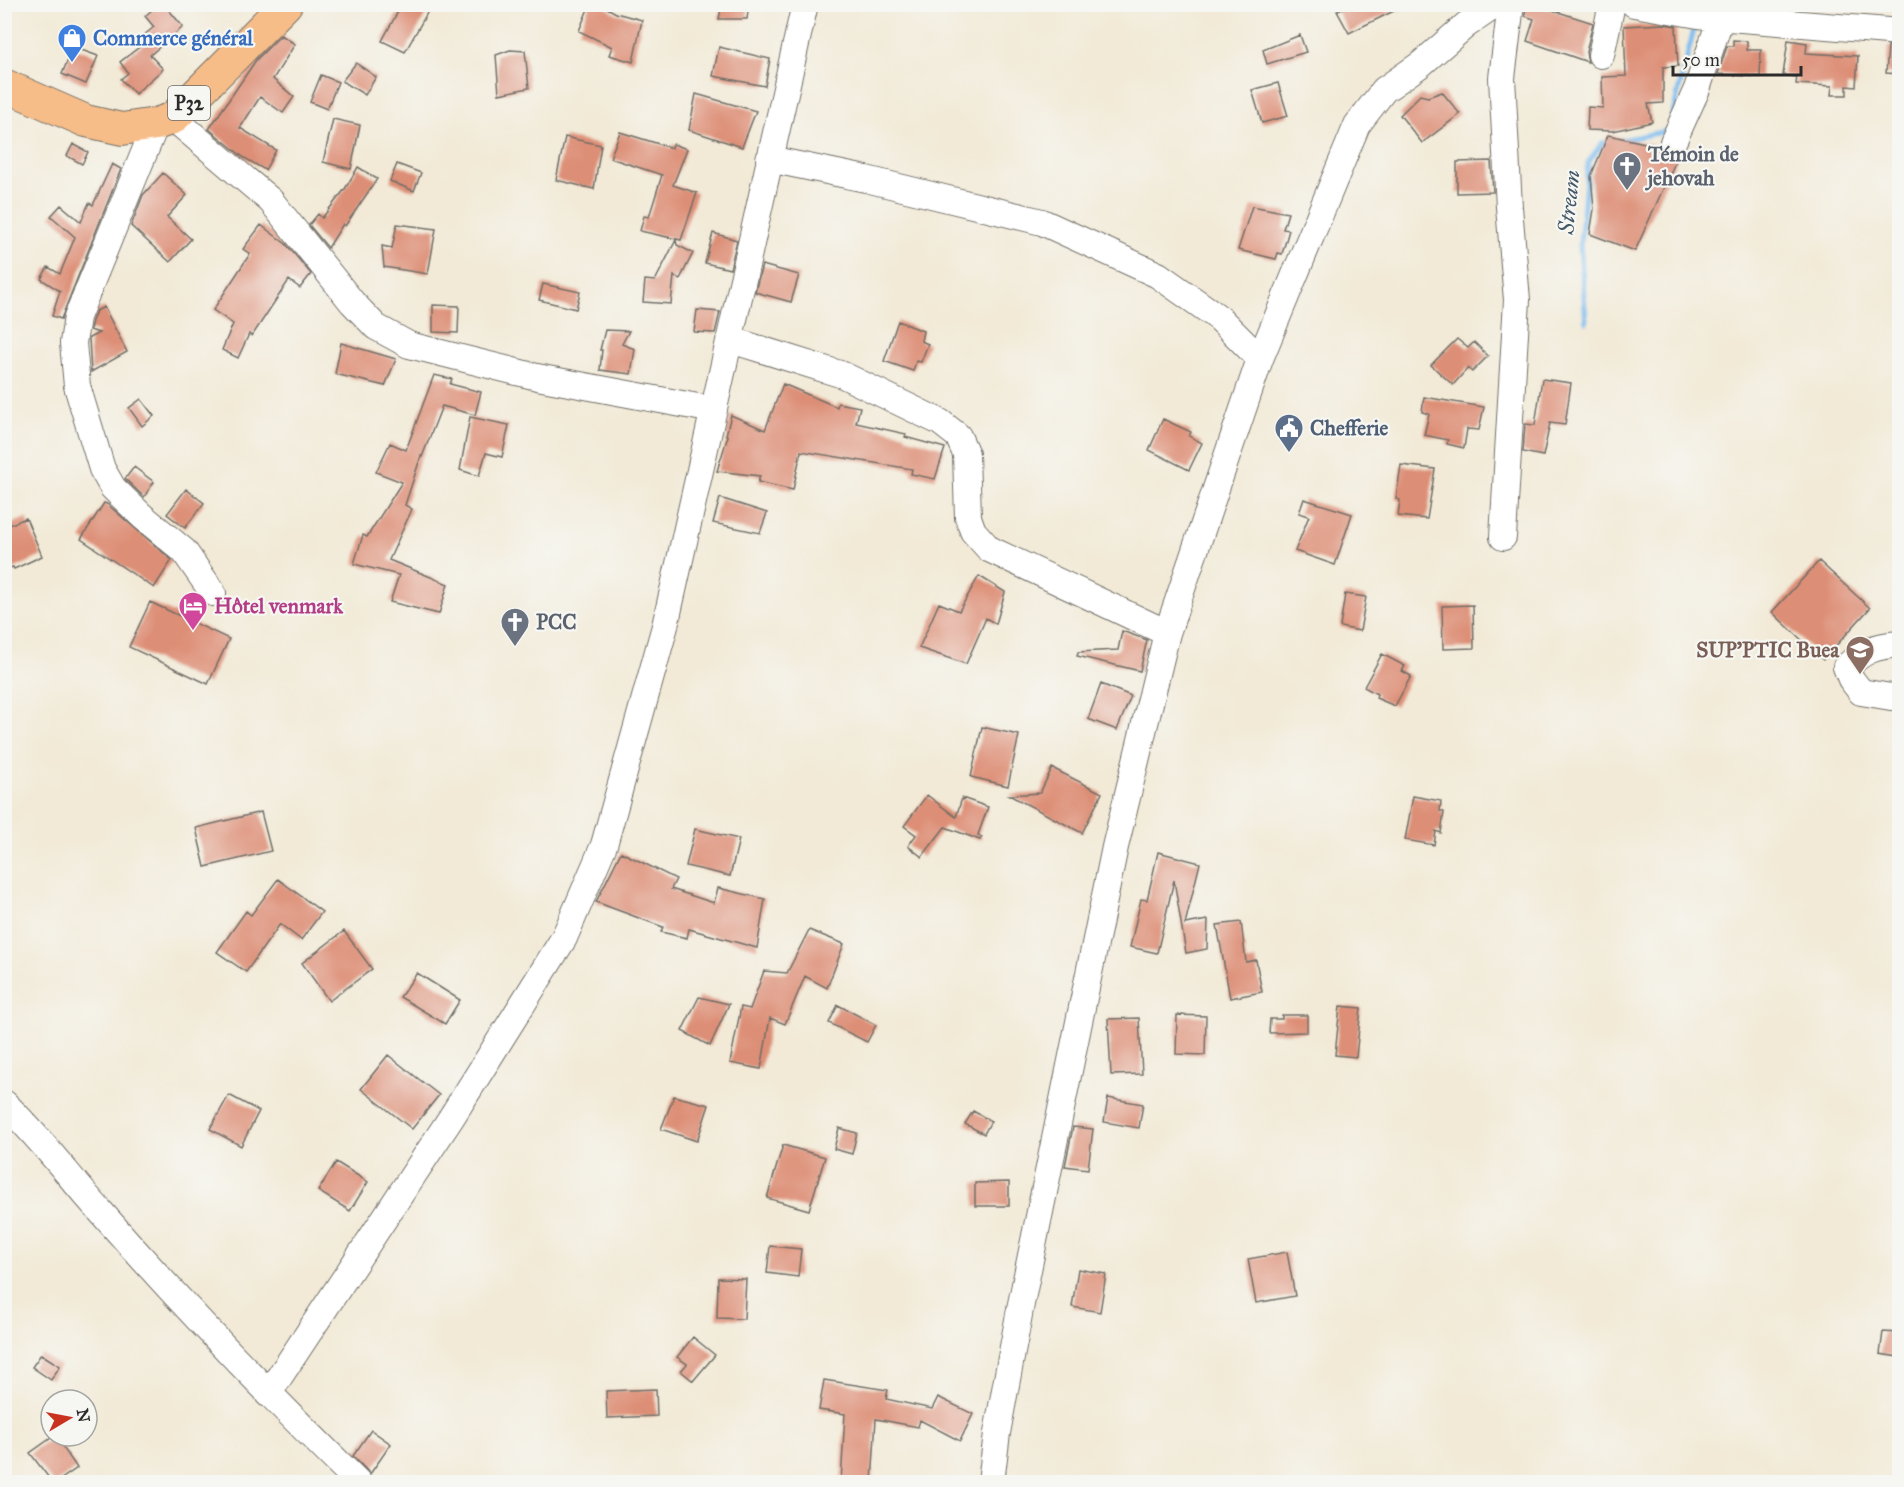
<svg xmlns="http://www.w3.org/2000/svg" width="1904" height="1487" viewBox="0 0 1904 1487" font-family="'IM FELL Great Primer',serif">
<rect width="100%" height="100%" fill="#f6f6f2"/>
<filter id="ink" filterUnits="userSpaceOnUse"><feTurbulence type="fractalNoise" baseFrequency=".0167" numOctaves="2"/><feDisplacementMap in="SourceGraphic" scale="12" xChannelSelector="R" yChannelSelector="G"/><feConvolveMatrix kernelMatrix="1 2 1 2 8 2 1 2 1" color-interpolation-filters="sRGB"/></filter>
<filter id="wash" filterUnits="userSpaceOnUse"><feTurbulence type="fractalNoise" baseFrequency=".008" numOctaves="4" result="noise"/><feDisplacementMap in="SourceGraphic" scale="24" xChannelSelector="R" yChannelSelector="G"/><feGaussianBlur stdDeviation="1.35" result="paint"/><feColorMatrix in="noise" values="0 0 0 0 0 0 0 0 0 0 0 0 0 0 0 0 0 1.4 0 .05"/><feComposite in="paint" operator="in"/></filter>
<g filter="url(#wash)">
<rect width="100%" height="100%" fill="#f2ead7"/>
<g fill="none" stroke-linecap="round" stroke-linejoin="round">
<!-- stream -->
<path stroke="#7bbdf0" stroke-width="5" d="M1672,117L1696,21
M1621,140L1668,131
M1586,322L1580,244L1588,163L1602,143L1612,141"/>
</g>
<g id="blocks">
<!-- building -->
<path fill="#dd8e76" d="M159,4H164L183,27L150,55L163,69L135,94L121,79L128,73L120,62L147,41L143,36L154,27L145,16Z
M402,4H432L405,52L382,41Z
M590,4H600L616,13L642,20L633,62L609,55L612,47L579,31Z
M722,4H749L747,19H719Z
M1352,4H1408L1349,33L1337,11Z
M1526,4H1533L1593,23L1586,52L1588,62L1527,41L1534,19L1525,16Z
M1665,24L1676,26L1678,66L1663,67V103L1648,104L1652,122L1613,131L1587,130L1588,107L1603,108L1602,77L1626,76L1624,26Z
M281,35L295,44L273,79L294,97L283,113L260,97L240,128L276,150L265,170L243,157L209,129L256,60Z
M1300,35L1306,52L1267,64L1263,50Z
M1733,40L1747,41V50H1761L1760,77L1718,74L1727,46H1733Z
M1788,40L1807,43L1806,53L1858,56L1856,87L1847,86V95H1831L1832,86L1796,84L1797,77L1783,75Z
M1888,46L1899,47V74L1886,73Z
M73,47L98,56L86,84L62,74Z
M719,47L770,59L765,86L713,76Z
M510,50L525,51L529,88L499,94L496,55Z
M356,63L376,77L365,95L342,81Z
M321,75L338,82L327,109L310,102Z
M1278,83L1288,116L1262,123L1252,90Z
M1442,92L1460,114L1422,143L1400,115L1420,95L1428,97Z
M696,94L756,111L742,147L689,130Z
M333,119L360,125L351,169L323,162Z
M620,132L672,148L673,144L687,149L673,185L697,193L681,240L640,231L644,216L649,217L662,175L610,158Z
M1608,135L1659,146L1661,151L1666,155L1678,156L1635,251L1590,234L1594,209L1591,176Z
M565,137L601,145L594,189L556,180Z
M73,144L88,152L82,164L67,156Z
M1491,161L1493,192L1457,193V162Z
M112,164L121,169L61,319L52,316L60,291L41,279L48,267L60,274L75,237L51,216L61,205L81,222L89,203L93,205Z
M397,164L421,173L414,191L390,181Z
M358,167L377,179L345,226L343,224L328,248L309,225L318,214L322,218L345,189Z
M163,173L187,195L167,217L191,239L170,262L131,226L143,195Z
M1252,206L1288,213L1283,229L1289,230L1282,254L1278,253L1276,259L1238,250Z
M397,224L436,229L428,274L384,267L382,246L392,248Z
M261,225L286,244L311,274L300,288L289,280L252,336L249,334L238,358L222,350L233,324L213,310L250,254L243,249Z
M713,233L737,240L730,269L705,263Z
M676,240L677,245L693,253L680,279L674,276L671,304L643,302L645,280L655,281Z
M762,265L799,275L791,302L755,292Z
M543,284L580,292L576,309L539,300Z
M433,305L459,306L458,333L433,332Z
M104,307L127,352L91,372L89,338L99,333L90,330L92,321L96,311Z
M697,310L720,312L715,333L694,332Z
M898,321L923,331L921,341L928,344L921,362L916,361L913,371L884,361Z
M605,330L629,331L622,344L635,349L631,374L600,370L602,350H600Z
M1457,339L1468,348L1474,342L1488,356L1472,372L1468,368L1453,385L1431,365Z
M341,343L396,359L385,386L335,374Z
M434,375L452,379L450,384L481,392L475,415L442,406L422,457L421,456L405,505L412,509L389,560L448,584L439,614L390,602L399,575L354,564L363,535L367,537L402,482L376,472L390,443L406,450Z
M1542,379L1571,383L1565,425L1550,423L1543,456L1523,452L1525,424L1535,425Z
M783,384L837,407L838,403L860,407L856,423L906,434L905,437L945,448L935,479L911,474L912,469L801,451L793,490L758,482L760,476L717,471L728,436L726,435L731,415L765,430Z
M1424,397L1484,407L1479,430L1467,429L1464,448L1447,444L1448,440L1424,435L1429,414L1422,412Z
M141,399L154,416L142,426L129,408Z
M470,417L509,425L502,457L486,453L479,476L460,470Z
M1163,419L1191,432L1189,436L1202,443L1189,470L1149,450Z
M1401,465L1435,469L1427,519L1398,516L1400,500L1396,499Z
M134,467L154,482L144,497L125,479Z
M186,489L204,503L185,528L167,514Z
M720,498L767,513L760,533L713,523Z
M1304,499L1352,514L1335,565L1295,551L1309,516L1299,513Z
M104,503L107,504L172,560L154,588L81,539Z
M26,518L42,556L14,569L13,567L4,570V527Z
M1819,561L1870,608L1823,660L1772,612Z
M979,576L1005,592L996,624L986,618L966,664L919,648L939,603L959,611Z
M1345,594L1366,597L1360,631L1340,627Z
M150,602L229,639L208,684L129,647Z
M1473,605L1474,648L1443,649L1442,606Z
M1122,631L1147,640L1140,671L1077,656L1078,652L1118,650Z
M1382,654L1405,666L1402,671L1411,676L1395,706L1376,698L1377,694L1364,687Z
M1101,684L1131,696L1117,730L1088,719Z
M982,727L1019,735L1008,786L971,777Z
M1052,768L1102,793L1082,833L1009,795L1040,793Z
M927,795L956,817L962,798L988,807L978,835L982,837L980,840L945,827L922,857L908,846L916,835L904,826Z
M1413,796L1441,801L1440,811L1444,812L1441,833L1436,831L1434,845L1405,840Z
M261,812L271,851L205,867L196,828Z
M695,829L739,839L730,876L686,866Z
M621,852L676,879L671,889L714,903L718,888L765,899L757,948L689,929L687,938L661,932L663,927L596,902Z
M1158,852L1200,863L1185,924L1208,920L1207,949L1186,953L1174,880L1157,953L1130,947L1141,899L1147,900Z
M278,879L322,912L301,940L280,924L246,972L217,952L246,911L251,915Z
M1241,922L1246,962L1256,960L1262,992L1230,998L1217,925Z
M809,930L844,944L827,988L805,976L785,1024L770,1018L761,1069L730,1063L741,1007L750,1009L764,971L787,973Z
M344,931L372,969L329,1001L302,963Z
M417,973L460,1000L445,1024L400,997Z
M699,997L729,1004L710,1046L682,1031Z
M838,1005L876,1025L867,1042L829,1023Z
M1340,1006L1361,1008L1356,1057L1335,1055Z
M1177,1015L1206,1016L1205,1055L1176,1054Z
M1282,1015H1307V1032L1269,1033L1270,1019H1282Z
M1139,1018L1142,1074L1111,1075L1108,1019Z
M388,1055L439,1095L412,1129L361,1089Z
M229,1095L259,1111L241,1146L210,1129Z
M674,1096L709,1105L697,1141L661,1129Z
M1108,1098L1143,1104L1139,1128L1104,1122Z
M973,1111L991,1121L984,1134L965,1124Z
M1073,1127L1093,1129L1088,1169L1065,1166Z
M839,1128L857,1133L852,1154L834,1149Z
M783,1145L825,1157L809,1210L767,1198Z
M336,1162L368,1182L350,1211L318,1191Z
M1009,1182V1206H975V1183Z
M770,1246L801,1249L798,1277L767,1273Z
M1287,1252L1295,1296L1256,1303L1248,1259Z
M1078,1269L1106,1274L1100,1312L1072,1307Z
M718,1278L746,1279L744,1319L717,1318Z
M1883,1332L1899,1333V1357L1880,1354Z
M693,1337L715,1355L693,1381L681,1371L687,1364L677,1357Z
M41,1354L60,1366L51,1380L32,1367Z
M824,1380L888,1390L886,1399L932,1409L938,1397L973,1414L960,1441L920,1420L918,1427L876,1419L872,1482H841L845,1414L819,1410Z
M656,1389L657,1416L607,1418L606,1391Z
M371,1430L391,1444L370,1474L353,1456Z
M54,1436H70L62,1446L77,1468L57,1482H52L30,1453Z"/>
</g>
</g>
<g filter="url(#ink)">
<use href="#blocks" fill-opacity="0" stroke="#716e67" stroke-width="1.5"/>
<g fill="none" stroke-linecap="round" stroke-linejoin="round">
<!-- minor casing -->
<g stroke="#716e67" stroke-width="28">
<path id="minor" d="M1634,4L1704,16L1900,32
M1601,55L1612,4
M173,118L271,201L352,302L376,327L409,345L537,377L714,410
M156,124L77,317L73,343L77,386L102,469L113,488L142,516L184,551L213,593
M1673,142L1697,89L1721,17
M769,159L866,179L1042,222L1158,275L1219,318L1260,359
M731,340L843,375L940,422L958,436L966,454L968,517L973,531L989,549L1167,633
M1503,537L1517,300L1509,207L1502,78L1511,4
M1900,644C1875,646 1864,650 1846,667L1851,679L1861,692L1891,697L1900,695
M4,1103C40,1137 68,1176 101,1212C183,1306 269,1395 358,1482
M268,1394L451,1118L564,938L604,845L665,626L805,4
M991,1482L997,1433L1021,1304L1115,847L1167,633L1260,359L1357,125L1384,90L1421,64L1466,25L1497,4"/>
</g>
<!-- major casing -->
<g stroke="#716e67" stroke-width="34">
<path id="major" d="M4,85L86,121L122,129L156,124L173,118L286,4"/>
</g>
<!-- minor -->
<use href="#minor" stroke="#fff" stroke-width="26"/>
<!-- major -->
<use href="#major" stroke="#f7bd88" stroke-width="32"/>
</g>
</g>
<!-- icons -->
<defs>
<g id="shop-pin" transform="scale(1.5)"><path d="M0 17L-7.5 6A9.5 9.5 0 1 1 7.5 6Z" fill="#3f7fe0" stroke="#f6f6f2"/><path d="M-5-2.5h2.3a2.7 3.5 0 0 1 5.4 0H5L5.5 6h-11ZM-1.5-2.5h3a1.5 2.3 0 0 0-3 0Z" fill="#fff"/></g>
<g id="church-pin" transform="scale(1.5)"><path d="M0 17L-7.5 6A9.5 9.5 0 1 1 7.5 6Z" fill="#6b7280" stroke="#f6f6f2"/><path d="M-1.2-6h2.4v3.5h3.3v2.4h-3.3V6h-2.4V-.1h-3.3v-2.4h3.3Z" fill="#fff"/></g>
<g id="civic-pin" transform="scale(1.5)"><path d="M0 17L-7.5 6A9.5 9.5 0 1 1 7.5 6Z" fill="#5c6f8a" stroke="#f6f6f2"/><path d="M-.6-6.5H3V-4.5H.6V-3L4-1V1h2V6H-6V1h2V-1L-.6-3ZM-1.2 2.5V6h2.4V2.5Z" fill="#fff"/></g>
<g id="hotel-pin" transform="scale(1.5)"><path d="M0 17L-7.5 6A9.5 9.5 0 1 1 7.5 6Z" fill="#d1479c" stroke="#f6f6f2"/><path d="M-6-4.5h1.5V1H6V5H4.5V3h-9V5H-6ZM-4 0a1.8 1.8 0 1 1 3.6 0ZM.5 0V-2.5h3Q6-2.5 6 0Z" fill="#fff"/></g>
<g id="school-pin" transform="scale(1.5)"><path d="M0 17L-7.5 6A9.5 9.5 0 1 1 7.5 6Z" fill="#8d6e63" stroke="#f6f6f2"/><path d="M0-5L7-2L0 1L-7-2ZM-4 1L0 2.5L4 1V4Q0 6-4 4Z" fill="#fff"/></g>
</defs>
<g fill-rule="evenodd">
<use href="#shop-pin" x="72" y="38"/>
<use href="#church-pin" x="1627" y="166"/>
<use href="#civic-pin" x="1289" y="428"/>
<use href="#hotel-pin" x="193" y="606"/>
<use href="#church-pin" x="515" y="622"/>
<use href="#school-pin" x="1860" y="650"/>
</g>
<g text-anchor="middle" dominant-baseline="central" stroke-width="4.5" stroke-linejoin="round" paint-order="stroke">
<!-- shield labels -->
<rect fill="#f6f6f2" stroke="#686867" stroke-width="1.5" x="168" y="86" width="42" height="34" rx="4.5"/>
<g font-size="20" font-weight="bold" fill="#2b2b2b">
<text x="189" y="103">P32</text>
</g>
<!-- shop labels -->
<g font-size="21" font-weight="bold" fill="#366cbe" stroke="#f6f6f2" text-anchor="start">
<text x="93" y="38">Commerce général</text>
</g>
<!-- worship labels -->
<g font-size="21" font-weight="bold" fill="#5b616d" stroke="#f6f6f2" text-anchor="start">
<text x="1648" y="154">Témoin de<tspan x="1648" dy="24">jehovah</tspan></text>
<text x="536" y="622">PCC</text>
</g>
<!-- service labels -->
<g font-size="21" font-weight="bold" fill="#4e5e75" stroke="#f6f6f2" text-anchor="start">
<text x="1310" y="428">Chefferie</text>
</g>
<!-- hotel labels -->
<g font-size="21" font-weight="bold" fill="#b23c85" stroke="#f6f6f2" text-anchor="start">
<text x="214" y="606">Hôtel venmark</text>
</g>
<!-- education labels -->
<g font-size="21" font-weight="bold" fill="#785e54" stroke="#f6f6f2" text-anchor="end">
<text x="1839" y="650">SUP'PTIC Buea</text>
</g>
<!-- water labels -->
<g font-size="22" font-style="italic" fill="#435766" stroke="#f6f6f2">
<text transform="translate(1569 202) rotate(-84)">Stream</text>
</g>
</g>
<!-- margin -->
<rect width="1904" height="1487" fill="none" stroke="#f6f6f2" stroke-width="24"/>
<!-- north arrow -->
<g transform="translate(69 1418) rotate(80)"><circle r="28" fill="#f6f6f2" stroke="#a5a5a2" stroke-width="1.5"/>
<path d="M0-4.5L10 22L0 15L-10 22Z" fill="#c8321e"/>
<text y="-9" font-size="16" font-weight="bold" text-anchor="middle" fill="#2b2b2b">N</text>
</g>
<!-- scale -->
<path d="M1673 66v9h128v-9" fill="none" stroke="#2b2b2b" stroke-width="3"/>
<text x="1682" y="66" font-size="18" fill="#2b2b2b" stroke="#f6f6f2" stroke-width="4.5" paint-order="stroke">50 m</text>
</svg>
